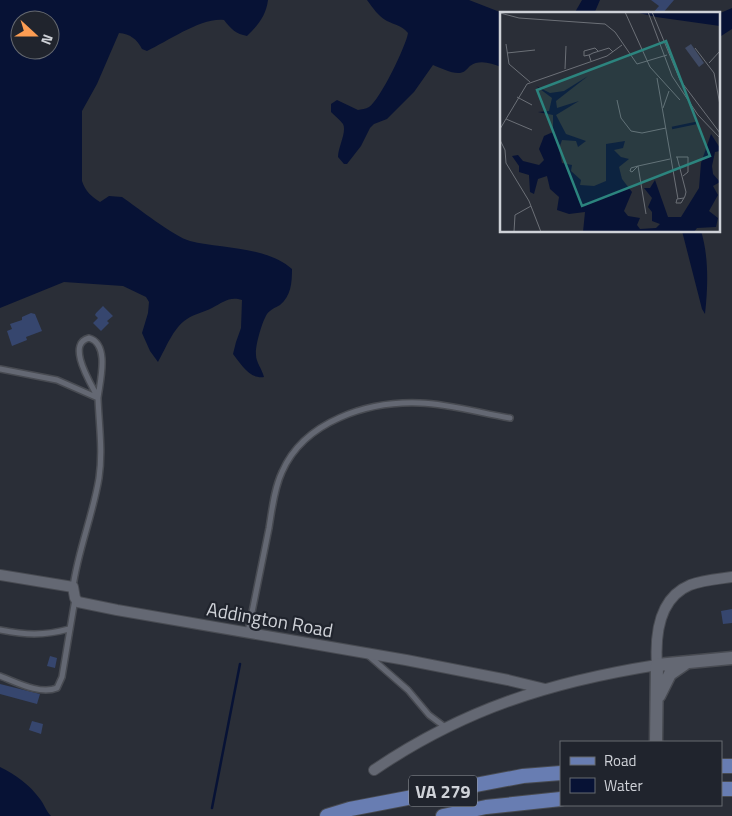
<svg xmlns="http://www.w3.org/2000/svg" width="732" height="816" viewBox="0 0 732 816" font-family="'Titillium Web',sans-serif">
<rect width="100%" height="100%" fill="#2a2e37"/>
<!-- water -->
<path fill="#071235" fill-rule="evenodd" d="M0,0H268C266,16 258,25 247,36C236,34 231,29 224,20C202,17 168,41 147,51L142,49C137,39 130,34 119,33L97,84L82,111V181C85,191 92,197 100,202L109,196L122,197C138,208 173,236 190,241C221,249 266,246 292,269C292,283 291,296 280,305C275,308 271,309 267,314C262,322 255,346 256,355C256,362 262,369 264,377C249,379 241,364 233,354L236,342L241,328L242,300C230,296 223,302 212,308C204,312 194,314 187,319C173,328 166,348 158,362L150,351L142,333L148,313L149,302L146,297L123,286L64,282L0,308ZM20,20H50V50H20Z
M367,0H469L505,14H501V67C491,63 479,59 470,66C467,69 465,72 460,73C452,74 441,68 433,65L414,92L387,119L374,124L370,128L361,146L347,164H344L338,157C338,147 347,132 343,124C340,120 335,116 331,112V104L337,100L358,110C361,109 366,109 369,107C380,100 406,46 408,33C401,25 395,25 387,21C378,16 373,8 367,0Z
M582,0H600L594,14H574Z
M732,8V29L718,38V14Z
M682,231H701C709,257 708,287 705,314L702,309Z
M0,767C16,775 29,784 40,799C44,804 46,811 51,816H0Z"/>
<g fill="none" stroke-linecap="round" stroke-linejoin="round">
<!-- stream -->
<path stroke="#071235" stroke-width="2.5" d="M212,808L240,664"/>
</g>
<!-- building -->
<path fill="#36466e" d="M651,0H674L662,14H652L659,6Z
M103,306L113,316L107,321L109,323L101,331L93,323L98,318L95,315L96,313Z
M31,313L35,314L42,331L26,337L27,340L12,346L7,331L12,329L10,324L22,320V317Z
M732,609V623L723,624L721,611Z
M50,656L57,658L55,668L47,666Z
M0,684L40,694L37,704L0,694Z
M32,721L43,724L41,734L29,730Z"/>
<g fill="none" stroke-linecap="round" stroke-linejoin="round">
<!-- service casing -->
<g stroke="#484b52" stroke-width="8">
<path id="service" d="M89,338C110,344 100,381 98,398C92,385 65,344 89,338Z
M0,369L57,380L98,398C99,425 103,451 99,478C93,515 78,550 73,587
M0,630C26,635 43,636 69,629
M248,632C255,598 262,563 269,528C272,510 274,489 282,472C304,421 368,401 420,403C450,404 480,413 510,418
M369,656L408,690L429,715L445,727
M0,676C16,682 40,695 57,688L62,677L75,599"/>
</g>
<!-- minor casing -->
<g stroke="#484b52" stroke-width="12">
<path id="minor" d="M0,575L73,587L75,598L78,602L117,610L406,660L508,680L545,689
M374,770C464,709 550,682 657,665C655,635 659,598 690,585C703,580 718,579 732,577"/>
</g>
<!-- tertiary casing -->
<g stroke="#484b52" stroke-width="15">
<path id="tertiary" d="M659,696L670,674L686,663
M656,742L657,665L732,658"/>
</g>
<!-- primary casing -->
<g stroke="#484b52" stroke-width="16">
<path id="primary" d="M721,766H732
M721,789H732
M327,816L350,809L523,776L561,773
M443,816L486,807L561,799"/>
</g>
<!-- service -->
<use href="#service" stroke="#646873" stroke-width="5"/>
<!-- minor -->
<use href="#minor" stroke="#646873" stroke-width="10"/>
<!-- tertiary -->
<use href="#tertiary" stroke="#646873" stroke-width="12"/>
<!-- primary -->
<use href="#primary" stroke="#687db2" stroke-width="14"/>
</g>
<g text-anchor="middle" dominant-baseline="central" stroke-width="4.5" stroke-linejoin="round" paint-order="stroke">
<!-- shield labels -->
<rect fill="#20242d" stroke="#9a9ea5" stroke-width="1" x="409" y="775.5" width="68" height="31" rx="4"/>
<g font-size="18" font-weight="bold" fill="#cfd2d8">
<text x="443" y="791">VA 279</text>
</g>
<!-- street labels -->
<g font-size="19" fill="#cfd2d8" stroke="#20242d">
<text transform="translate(270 619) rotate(10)">Addington Road</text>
</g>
</g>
<!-- overview -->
<g transform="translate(500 12)">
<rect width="220" height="220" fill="#2a2e37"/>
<path d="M191,32L204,51L199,55L185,36Z" fill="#3f4a64"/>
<path d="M135,0H220V14L156,5ZM88,64L56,89L57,96L79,89L56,103L66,122L86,129L78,135L76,129L62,128L59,137L62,151L72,153L71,159L81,168L80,173L94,174L106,169V132L125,129L123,136L114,138L121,145L129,147L119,155L122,167L132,180L124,199L128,204L140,206L137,213L140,217L156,216L160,212L152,209V200L148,195L152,186L144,176H150L155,168L168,205H181L199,176L201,151L211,122L220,136V139L215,140L212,154L213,162L220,170L213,174L218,183L209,199L218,206L216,215L197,216L194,220H83L85,200L69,202L57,198L59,185L50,177L47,164L38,167L34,182L30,180L29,163L19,160V154L12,144L18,143L23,149L39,153L44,148L39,137L44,124L53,120V103L38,100L49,99L52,86L36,74L50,81L64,79Z" fill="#071235"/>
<path fill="none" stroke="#071235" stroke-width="2.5" d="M172,116L196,111"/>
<path fill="none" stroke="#6c7077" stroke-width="1" d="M125,0L150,55L180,88M148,0L172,64L198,103L220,126M152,0L180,68L220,121M0,1L19,6L105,12L115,20L137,52L167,43M6,32L9,52L30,70M195,36L214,61L220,93M7,41L35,38M89,43L84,44V39L95,36L98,39M91,49L89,43L93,41L109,36L113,40M209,51L220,39M65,57L66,34M157,66L178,187M17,85L32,93M117,88L121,106L131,119L142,121L166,116M163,96L169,79M6,107L32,118M0,117L27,72L107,44L122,33M0,128L5,138L6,151L29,189L41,220M176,145H188V160L183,164M177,145L186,180L185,184L184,186L181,191H176L177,187L184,186M138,154L132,160L130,159L131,156ZM146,202L138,154L170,147M14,220L15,203L31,194"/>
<path fill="#2c847e" fill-opacity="0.15" stroke="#2c847e" stroke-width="2.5" d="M166,29L210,144L82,194L37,78Z"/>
<rect width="220" height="220" fill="none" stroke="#cfd2d8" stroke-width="2.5"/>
</g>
<!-- legend -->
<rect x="560" y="741" width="162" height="65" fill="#20242d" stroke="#666a71"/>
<rect x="570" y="757" width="25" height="8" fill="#687db2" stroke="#666a71"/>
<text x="604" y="766" font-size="15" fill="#cfd2d8">Road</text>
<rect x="570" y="778" width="25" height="15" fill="#071235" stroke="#666a71"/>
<text x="604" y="791" font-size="15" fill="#cfd2d8">Water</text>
<!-- north arrow -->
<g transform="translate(35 35) rotate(111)"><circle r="24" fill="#20242d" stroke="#666a71"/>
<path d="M0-4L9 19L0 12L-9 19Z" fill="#fc9d53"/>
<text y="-8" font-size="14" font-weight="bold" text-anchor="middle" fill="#cfd2d8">N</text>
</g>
</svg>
